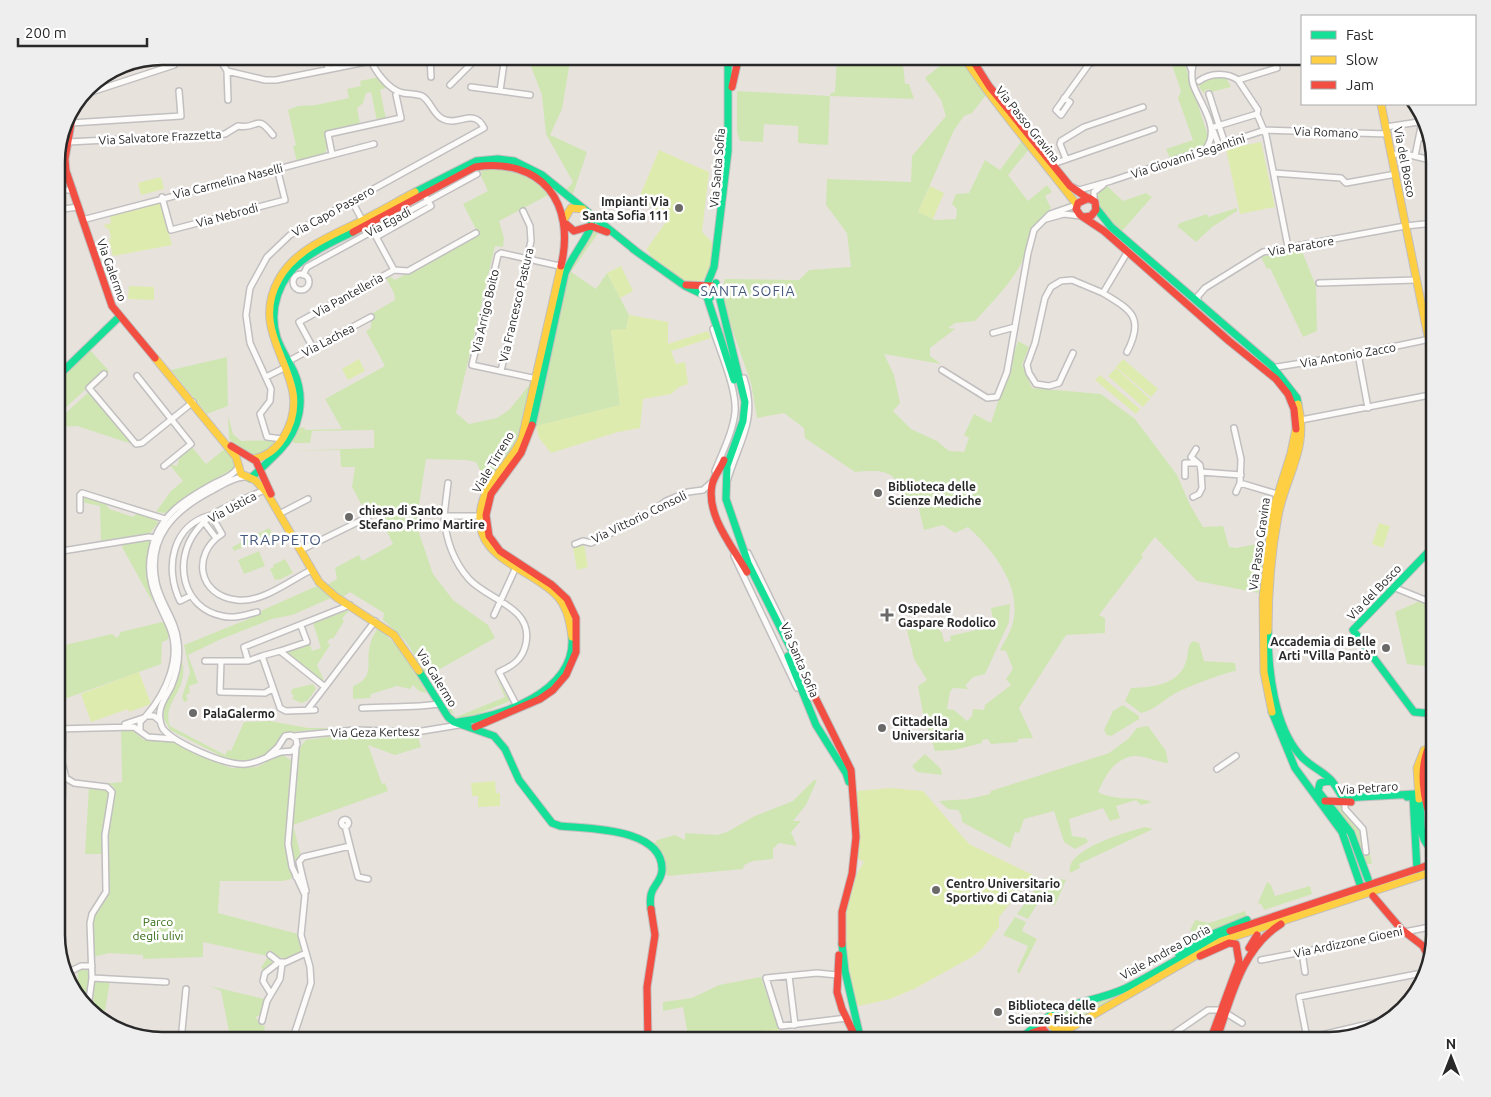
<svg xmlns="http://www.w3.org/2000/svg" width="1491" height="1097" viewBox="0 0 1491 1097" font-family="Ubuntu,sans-serif">
<rect width="100%" height="100%" fill="#e8e2dd"/>
<!-- green -->
<path fill="#cfe6b2" d="M527,56H571L562,109L550,135L587,152L573,194L566,190L573,182L546,134L542,95Z
M854,56H893L903,64L905,84H909L914,99L830,96L828,145L798,143V126L764,124L763,142L740,141L737,132V91L830,96L831,93L835,92L837,59Z
M952,56L961,60L986,95L972,113L964,116L954,130L918,212L935,220L956,219L957,209L952,204L956,194L969,193L985,160L1000,170L1023,139L1030,148L1008,175L1028,201L1047,185L1052,192L1045,196L1051,208C1030,227 1034,231 1025,255C1015,280 993,301 975,321L955,323L948,328L955,329L930,348V356L941,364L884,354L894,375L900,403L893,411L911,429L937,441L949,451L964,452L969,438L964,435L974,414L991,423L1018,341L1029,347L1022,365L1032,388L1101,394L1135,419L1177,475L1190,505L1203,527L1223,526L1229,547L1236,548L1262,543L1265,547L1259,593L1197,581L1155,537L1141,555L1143,557L1099,615L1105,618V633L1066,635L1019,708L1033,738L1018,739V742L991,744L988,739L982,740V743L954,750L935,751L923,713L918,686L927,680L914,659L907,630L934,624L942,633L944,642L951,641L950,636L994,626L991,608L1010,604L1009,622L985,674L973,677L965,686L969,689L953,688L950,692L947,709L954,710L967,721L972,716L973,709L984,710L985,705L1011,685L1006,679L1013,669L1006,651L1000,650C1005,641 1011,631 1013,622C1022,586 992,549 968,527L955,533L943,525L924,530L917,502L906,506C898,471 888,469 855,472L805,438L804,428L784,413L757,418L751,383L720,295L725,279L799,280L809,270L851,267L847,233L826,205L827,179L911,182L912,156L946,116L941,100L925,78Z
M1169,56H1182L1209,139L1205,146L1170,158L1166,149L1193,140L1178,98L1181,91Z
M1225,76L1231,87L1211,92L1209,89L1205,90L1204,94L1198,85L1205,79Z
M379,77L388,87L380,90L386,119L377,121L371,92L366,93L363,103L357,108L360,124L327,132L328,144L325,154L297,161L293,146L296,145L288,110L298,106L316,105L349,98L347,89L361,86L360,81Z
M497,167C520,171 533,178 550,194L499,221L504,238L503,247L495,246L456,413L469,424L497,418L509,410L531,383L518,440L478,495L481,472L476,462L466,460L426,459L416,524L433,574L453,600L488,625L495,638L431,674L456,717L505,697L496,677L510,701L466,719C443,720 419,659 406,642C399,633 391,627 383,620L384,613L350,592L343,597L327,585L337,579L335,568L359,555L362,561L393,544L384,525L381,507L366,513L352,487L355,467H341L340,450L284,451L374,448V430L312,431L310,443H294L292,440L300,427L305,428V430L342,429L325,399L385,366L366,331L371,328V321L375,317L373,313L395,300L394,293L386,278L391,277L395,280L479,235L463,204L488,191L481,176L482,168Z
M1107,186L1123,201L1146,193L1152,197L1122,231L1102,213L1096,195L1101,188Z
M1237,208V211L1212,227L1196,242L1177,226L1180,223L1207,214L1208,217Z
M594,230L599,232L571,272L596,289L607,273L629,315L626,329L611,331L620,405L533,427L567,279L577,254Z
M1301,249L1316,286L1317,331L1303,337L1270,268L1267,269L1261,257Z
M90,350L109,371L107,374L99,372L100,376L61,412L58,410L60,418L90,391L132,444L77,426L56,427V383Z
M227,357L228,406L207,414L171,370Z
M228,415L233,434L241,441L278,440L261,454H247L229,439Z
M191,446L206,464L227,447L235,462L234,468L188,495L166,513L156,512L171,491L183,481L169,464L177,466L180,455Z
M83,496L105,502L109,509L133,517L138,512L156,518L158,523L150,533L101,541L100,506L81,502Z
M269,528L276,541L272,535L234,551L232,547Z
M148,540L150,542L146,572L153,603L122,547L123,544Z
M259,551L265,566L244,574L238,560Z
M285,559L293,573L279,580L278,579L275,580L270,569L274,567L273,565Z
M317,586L331,598L292,615L272,619L219,640L188,655L198,683L189,686L190,693L186,695L188,700L184,702L182,697L190,672L184,645L251,618L263,610Z
M1420,601L1435,607V667L1407,664L1395,612Z
M350,610L342,618L344,621L333,639L331,638L327,642L330,645L317,665L325,683L287,652L307,644L310,645L312,651L321,648L313,623Z
M162,622L165,623L169,637L167,640L162,642L161,664L56,702V647L112,634L117,638L121,632Z
M378,627L401,650L427,693L419,691L413,685L410,689L397,686L371,694L370,698L353,699V686C376,677 365,663 370,645C371,639 375,633 378,627Z
M1193,641L1199,643L1204,661L1235,663L1236,671C1226,672 1184,688 1174,694C1162,701 1155,710 1141,713L1125,701L1131,688C1154,687 1181,685 1187,658C1188,652 1188,644 1193,641Z
M182,661C190,690 161,702 170,726L225,755L228,750L231,751L244,722L270,721L308,728H333L283,733L274,747L265,754L250,760L239,761L223,757L170,730L164,719V707L175,685Z
M313,684L316,689L308,700L302,703L292,699L294,696L291,693L292,689Z
M1123,705L1139,716V719L1111,736L1107,735L1104,730L1113,711Z
M1148,726L1166,751L1168,763C1157,762 1144,755 1133,756C1114,759 1105,776 1098,792C1117,802 1134,795 1152,802L1141,805L1136,800L1116,806L1120,818L1110,821L1103,808L1069,819L1072,836L1086,838L1088,842L1075,849L1064,842L1054,811L1024,819L1019,833L1015,832L1010,848L962,822L961,815L958,810L948,809L939,801L969,799L990,794L991,791L1109,753L1128,739L1137,728Z
M121,730H132L144,740H168L217,763L232,768L257,767L282,754L290,760L291,758L293,764C290,801 281,839 293,875L291,879L283,881H220L218,913L298,934L302,950L295,956L285,959L269,953L275,963L264,970L261,968L268,956L203,942V957L143,959V955L109,953L93,957V916L107,898L108,892L106,841L114,802L113,786L102,784L122,782Z
M351,734L418,737L421,747L395,755L368,745L382,784L385,783L388,791L293,825L301,856L297,861L299,872L297,874C284,842 294,813 297,781C299,765 293,753 306,740Z
M1435,747V821L1428,763L1429,755Z
M925,754L941,769L942,775L917,772L912,766Z
M814,780H817L806,805L793,821H801L791,832L797,846L779,843L773,849V859L753,861L744,865L743,869L667,876L664,855L653,845L657,840L675,835L685,840V833L717,835L727,832L755,816L793,801Z
M89,787L109,792L103,854H85Z
M1332,805H1342L1361,830L1365,854H1370L1372,864H1367L1355,831Z
M1145,827L1153,829L1079,864L1080,868L1070,873C1065,849 1127,832 1145,827Z
M1049,877L1066,880L1055,905L1039,901L1028,919L1017,914L1042,880Z
M1267,882L1271,885L1275,896L1310,886L1312,894L1264,910L1262,905L1258,903Z
M1245,911L1247,916L1199,935L1190,930L1195,920L1209,923Z
M1015,917L1026,922L1022,931L1037,939L1019,974L1017,971L1028,946L1003,935Z
M78,970H87L90,975L89,995L84,1002L77,994Z
M761,977L779,1029L752,1032L753,1041H689L683,1007L663,1011V1002L692,998L719,985Z
M94,981H110L105,1011L93,1010Z
M210,986L264,999L261,1015L255,1017L265,1027L263,1036H230L221,991Z
M1135,987L1062,1028L1057,1029L1052,1021L1067,1011Z"/>
<!-- pitch -->
<path fill="#deebaf" d="M1261,142L1275,207L1240,214L1226,149Z
M659,150L709,172L702,232L714,244C712,257 713,275 699,282H685L651,259L650,253L646,250L668,219L639,198Z
M161,177L164,189L141,195L138,183Z
M930,186L944,193L933,219L918,212Z
M160,200L172,245L113,256L109,240L111,238L109,229L106,228L104,225L111,223L110,216Z
M621,266L633,291L620,298L607,273Z
M129,286L154,287V300L128,299Z
M629,315L668,322V344L708,331L711,338L671,351L676,364L685,362L688,384L679,387L671,394L643,399L640,428L618,432L551,453L539,438L536,426L620,405L611,330L626,329Z
M359,359L365,371L348,380L342,369Z
M1123,359L1158,389L1151,397L1116,367Z
M1116,368L1150,399L1143,407L1108,376Z
M1100,375L1140,409L1136,414L1095,380Z
M1379,523L1390,526L1383,548L1372,544Z
M584,544L588,567L577,570L573,547Z
M139,672L151,704L129,712L128,709L91,722L81,694Z
M495,781L496,793H500V806L478,807V796H472L471,783Z
M891,788L923,791L969,844L1033,875L999,917V927L982,949L972,957L914,989L890,999L859,1006L856,1005C846,959 834,904 864,862L857,858V791Z
M779,1029L781,1041H753L752,1032Z"/>
<g fill="none" stroke-linecap="round" stroke-linejoin="round">
<!-- street casing -->
<g stroke="#c1bfbf" stroke-width="8">
<path id="street" d="M218,56L227,71L265,80H276L371,61
M326,56L328,69
M430,56L431,77
M1186,56L1192,71
M1194,56C1193,65 1190,75 1193,84C1200,105 1223,130 1204,151
M227,71L228,100
M1199,81C1210,73 1227,72 1238,80
M450,85L479,56
M471,87L530,95
M500,91L505,56
M1209,94L1225,144
M82,95L174,65
M1064,98L1070,102L1061,115L1056,110L1089,64L1112,56
M1257,114L1258,110L1238,80L1277,68
M71,123L181,116L179,91
M1386,127L1425,121
M1211,128L1257,114L1266,135L1288,247
M1213,130L1219,146
M1419,137L1430,139
M68,142L225,134L238,126C259,130 255,112 273,135
M332,154L328,134L401,118L396,95
M1392,155L1401,153L1435,161
M1415,156L1422,122
M1066,159L1060,144L1061,141L1084,127L1143,107
M1053,164L1154,129
M1274,173L1341,178L1346,183L1396,174
M1073,187L1079,190L1111,181L1265,130L1388,134
M56,190H73
M162,197L171,230L285,200L277,168
M352,201L362,220
M1094,201V192L1103,185
M56,210L78,207
M1046,219L1064,214L1081,216
M82,220L374,144
M367,220L394,270
M376,237L431,206L422,191
M293 282a8 8 0 1 1 16 0a8 8 0 1 1-16 0Z
M303,275L307,267L477,174
M1319,283L1416,280
M1103,293C1131,310 1145,317 1127,352
M1198,302V296L1205,288L1263,252L1405,226L1435,223
M713,329C720,352 737,389 735,412C733,432 722,453 715,471
M993,333L1015,327
M313,348L299,322L394,270L408,271L476,233
M1073,353L1059,383L1049,386L1036,384L1029,373L1027,365L1035,343L1045,298L1051,287L1061,281L1072,280L1103,293L1128,251
M1358,354L1368,408
M287,362L371,317
M942,370L987,398L997,397L1007,372L1028,253L1034,230L1050,214L1076,205
M1273,370L1277,367L1358,354L1435,338
M501,371L531,241L530,226L523,211
M104,374L89,388L136,444L142,443L193,402
M137,376L191,444L164,466
M266,377L288,366
M537,379L472,365L498,255L501,253L564,267
M1301,420L1435,394
M1234,428L1241,459L1240,483L1277,494
M282,439L267,437L260,414L270,401L271,389L250,343L246,315L250,288L267,257L290,235L484,128C474,107 458,127 443,119C433,115 431,101 422,96C417,94 408,94 403,93C388,90 374,70 369,56
M1196,449L1191,457L1200,465L1201,472
M1185,476V463H1197
M244,477C231,478 221,486 209,492C174,511 147,537 156,582C160,603 176,620 178,642C180,657 177,673 171,687C167,695 161,702 160,711C159,716 160,724 163,729C176,744 226,766 246,764C259,763 269,755 281,752C285,751 288,752 292,751L297,745L296,739L291,735L285,736L278,747L266,758
M727,482C738,442 758,422 744,378
M1236,492L1240,483
M1193,497L1199,494L1202,488L1201,472L1241,475
M80,510V495L82,493L165,519
M281,513L308,499
M444,516L448,483
M482,516H444C446,541 453,561 469,579C488,600 533,607 526,643C523,659 513,666 499,672L518,708
M204,522L216,538
M575,544L583,541L591,543L646,516L666,501L688,492L703,490L712,482
M301,550L368,517
M56,552L149,537L154,538
M748,553L798,655
M734,556L797,688
M1393,587L1435,604
M190,596L180,601C164,568 172,525 211,515L222,534C191,554 198,596 237,600C262,603 289,581 311,570
M257,612C246,615 234,619 222,616C182,608 173,561 196,531C213,508 240,502 264,490
M494,615L517,565
M280,651L307,642L301,626
M205,661H221
M248,661L262,656
M272,689L265,693L220,692L221,661H248L244,647L350,605
M362,708C388,706 413,708 439,704
M308,709L325,687
M315,710L286,711L280,708L262,656L280,651L325,687L375,621
M146,716C166,693 182,658 170,628C159,602 145,583 151,553C157,516 184,500 215,483C224,479 234,475 239,466
M125,724L143,718
M56,729L134,727L148,737L174,739
M63,729L62,762L66,778L74,783L107,787L112,792L105,835L106,892L92,914L90,923L92,978L89,1000L91,1011
M140,729V722L146,716H154L160,721
M294,736L355,730L416,732L459,725
M1217,769L1236,756
M1345,803V809L1363,829L1366,852
M341.5 823a3.5 3.5 0 1 1 7 0a3.5 3.5 0 1 1-7 0Z
M345,826L350,846
M56,827L61,824L63,780L66,778
M302,875L306,891
M296,877L302,875L299,862L303,857L350,846L358,877L368,879
M1302,952L1305,972
M270,955L279,962
M1261,960L1435,926
M65,974L81,966H92
M837,975L817,973L766,978L781,1026L847,1018
M789,976L795,1025
M92,978L166,982
M271,994L263,981L265,973L279,962H284
M1226,1013L1242,1023
M262,1021L267,1001L280,979L282,964L306,953
M1263,1036L1266,1041
M1307,1038L1299,997L1422,973
M258,1039V1041
M181,1041L186,989
M292,1041L311,983L310,967L301,935L305,895L292,867L288,844L296,748
M1163,1041L1208,1010H1221
M1296,1041L1389,1019"/>
</g>
<!-- fast casing -->
<g stroke="#c1bfbf" stroke-width="9">
<path id="fast" d="M415,192L476,161L498,159L514,161L542,175L636,251
M1096,208L1111,227L1272,366L1297,398L1298,404
M633,249L685,286L706,296
M716,283L745,402L743,421L727,466L726,499L748,563L812,691
M707,297L734,380
M710,298L704,292L714,267L728,151V56
M56,378L119,317
M532,425L565,273C572,257 585,241 591,227C593,221 589,217 586,212
M250,478C254,476 276,454 280,450C300,429 306,399 294,372C289,361 281,350 277,338C268,309 279,278 303,260C318,248 336,240 353,232
M1435,545L1353,630L1414,712L1435,714
M1268,631C1268,669 1274,726 1300,755C1308,765 1321,770 1330,779C1335,784 1339,792 1343,798L1415,794C1428,811 1411,835 1435,852
M788,656L816,725L846,773L849,782
M419,671L448,717L454,722L494,736L505,749L519,780L552,823L560,826C590,829 663,828 662,870C661,886 647,885 651,909
M1272,712L1295,768L1342,832L1361,887
M458,722C501,717 576,692 572,637
M1331,780L1320,783L1318,791L1351,833L1368,879
M1407,797L1413,796L1417,869
M842,944L845,971L861,1041
M1179,955L1213,934L1247,920
M1018,1041C1035,1026 1053,1010 1075,1004C1093,999 1109,996 1126,988C1158,972 1188,953 1219,935L1230,931"/>
</g>
<!-- slow casing -->
<g stroke="#c1bfbf" stroke-width="9">
<path id="slow" d="M963,56C997,108 1039,155 1077,205
M1381,104L1435,371
M565,218L571,208L583,209
M561,266L522,438C512,462 488,478 482,504C467,559 532,567 558,597C568,609 570,623 572,637
M155,358L236,457L241,474L255,480L267,493L319,582L336,597L394,635L419,671
M253,459C267,457 276,449 283,438C321,378 244,341 279,279C296,248 334,235 365,219C381,211 398,201 415,192
M1268,631C1268,594 1271,553 1278,516C1286,474 1309,450 1298,404
M1272,712L1264,672L1263,598L1273,510L1291,453L1296,429
M1419,799L1417,768L1424,750
M1051,1016L1049,1023L1057,1031L1065,1028
M1048,1041L1221,941L1435,871"/>
</g>
<!-- jam casing -->
<g stroke="#c1bfbf" stroke-width="9">
<path id="jam" d="M970,56L989,86L1070,186L1086,197
M732,87L739,56
M74,106L65,159L66,171L112,306L155,358
M1084,217L1091,216L1096,210L1095,202L1089,198L1078,203L1076,209L1080,215L1104,231L1229,341L1276,379L1288,394L1294,409L1296,429
M566,224L574,231L591,226L607,232
M353,232L475,167C542,157 576,203 561,266
M686,285L712,286
M231,446L256,461L271,494
M724,460C721,468 714,476 712,485C706,516 733,547 747,572
M812,691L851,770L856,837L852,874L842,912V944
M475,727L540,699L553,690L566,675L576,652V618L567,599L552,585L500,551L489,536L486,515L491,494L521,453L532,425
M1432,741C1417,765 1423,803 1435,828
M1325,801L1351,802
M1373,896L1401,929L1423,946L1428,956
M1230,931L1435,863
M1249,948L1257,935
M839,955L837,992L842,1009L855,1036
M1200,956L1229,943L1236,944L1239,962L1210,1041
M1032,1033L1043,1029L1047,1034L1046,1041
M648,1041L647,987L655,935L651,909
M1216,1041C1231,999 1241,949 1281,924"/>
</g>
<!-- street -->
<use href="#street" stroke="#fcfbfa" stroke-width="5"/>
<!-- fast -->
<use href="#fast" stroke="#16e098" stroke-width="7"/>
<!-- slow -->
<use href="#slow" stroke="#ffcf43" stroke-width="7"/>
<!-- jam -->
<use href="#jam" stroke="#f24e42" stroke-width="7"/>
</g>
<!-- markers -->
<g fill="#6c6a68" stroke="#fff" stroke-width="2">
<circle cx="679" cy="208" r="5"/>
<circle cx="878" cy="493" r="5"/>
<circle cx="349" cy="517" r="5"/>
<path d="M884.5 607.5h5v5h5v5h-5v5h-5v-5h-5v-5h5z"/>
<circle cx="1386" cy="648" r="5"/>
<circle cx="193" cy="713" r="5"/>
<circle cx="882" cy="728" r="5"/>
<circle cx="936" cy="890" r="5"/>
<circle cx="998" cy="1012" r="5"/>
</g>
<g text-anchor="middle" dominant-baseline="central" stroke-width="5" stroke-linejoin="round" paint-order="stroke">
<!-- street labels -->
<g font-size="12" fill="#292929" stroke="#fff">
<text transform="translate(1028 124) rotate(51)">Via Passo Gravina</text>
<text transform="translate(1326 132) rotate(2)">Via Romano</text>
<text transform="translate(160 137) rotate(-3)">Via Salvatore Frazzetta</text>
<text transform="translate(1188 156) rotate(-18)">Via Giovanni Segantini</text>
<text transform="translate(1405 162) rotate(79)">Via del Bosco</text>
<text transform="translate(717 168) rotate(-85)">Via Santa Sofia</text>
<text transform="translate(228 181) rotate(-14)">Via Carmelina Naselli</text>
<text transform="translate(333 211) rotate(-29)">Via Capo Passero</text>
<text transform="translate(227 215) rotate(-15)">Via Nebrodi</text>
<text transform="translate(388 222) rotate(-28)">Via Egadi</text>
<text transform="translate(1301 246) rotate(-10)">Via Paratore</text>
<text transform="translate(112 270) rotate(70)">Via Galermo</text>
<text transform="translate(348 295) rotate(-29)">Via Pantelleria</text>
<text transform="translate(516 305) rotate(-77)">Via Francesco Pastura</text>
<text transform="translate(485 311) rotate(-77)">Via Arrigo Boito</text>
<text transform="translate(328 340) rotate(-28)">Via Lachea</text>
<text transform="translate(1348 355) rotate(-10)">Via Antonio Zacco</text>
<text transform="translate(493 462) rotate(-59)">Viale Tirreno</text>
<text transform="translate(232 507) rotate(-28)">Via Ustica</text>
<text transform="translate(639 517) rotate(-26)">Via Vittorio Consoli</text>
<text transform="translate(1259 544) rotate(-82)">Via Passo Gravina</text>
<text transform="translate(1374 592) rotate(-46)">Via del Bosco</text>
<text transform="translate(800 660) rotate(67)">Via Santa Sofia</text>
<text transform="translate(437 678) rotate(58)">Via Galermo</text>
<text transform="translate(375 732) rotate(-1)">Via Geza Kertesz</text>
<text transform="translate(1368 788) rotate(-4)">Via Petraro</text>
<text transform="translate(1348 942) rotate(-12)">Via Ardizzone Gioeni</text>
<text transform="translate(1165 952) rotate(-29)">Viale Andrea Doria</text>
</g>
<!-- poi labels -->
<g font-size="12" font-weight="bold" fill="#292929" stroke="#fff" text-anchor="start">
<text x="669" y="201" text-anchor="end">Impianti Via<tspan x="669" dy="14">Santa Sofia 111</tspan></text>
<text x="888" y="486">Biblioteca delle<tspan x="888" dy="14">Scienze Mediche</tspan></text>
<text x="359" y="510">chiesa di Santo<tspan x="359" dy="14">Stefano Primo Martire</tspan></text>
<text x="898" y="608">Ospedale<tspan x="898" dy="14">Gaspare Rodolico</tspan></text>
<text x="1376" y="641" text-anchor="end">Accademia di Belle<tspan x="1376" dy="14">Arti "Villa Pantò"</tspan></text>
<text x="203" y="713">PalaGalermo</text>
<text x="892" y="721">Cittadella<tspan x="892" dy="14">Universitaria</tspan></text>
<text x="946" y="883">Centro Universitario<tspan x="946" dy="14">Sportivo di Catania</tspan></text>
<text x="1008" y="1005">Biblioteca delle<tspan x="1008" dy="14">Scienze Fisiche</tspan></text>
</g>
<!-- park labels -->
<g font-size="12" fill="#336c13" stroke="#fff">
<text x="158" y="921">Parco<tspan x="158" dy="14">degli ulivi</tspan></text>
</g>
<!-- neighbourhood labels -->
<g font-size="14" letter-spacing="1" fill="#45587d" stroke="#fff">
<text x="748" y="291">SANTA SOFIA</text>
</g>
<!-- quarter labels -->
<g font-size="15" letter-spacing="1" fill="#45587d" stroke="#fff">
<text x="281" y="539">TRAPPETO</text>
</g>
</g>
<!-- crop -->
<path d="M0 0H1491V1097H0ZM162 65H1329A97 97 0 0 1 1426 162V935A97 97 0 0 1 1329 1032H162A97 97 0 0 1 65 935V162A97 97 0 0 1 162 65Z" fill="#eee" fill-rule="evenodd"/>
<path fill="none" stroke="#292929" stroke-width="2.5" d="M162 65H1329A97 97 0 0 1 1426 162V935A97 97 0 0 1 1329 1032H162A97 97 0 0 1 65 935V162A97 97 0 0 1 162 65Z"/>
<!-- legend -->
<rect x="1301" y="15" width="175" height="90" fill="#ffffff" stroke="#a9a9a9"/>
<rect x="1311" y="31" width="25" height="8" fill="#16e098" stroke="#a9a9a9"/>
<text x="1346" y="40" font-size="15" fill="#292929">Fast</text>
<rect x="1311" y="56" width="25" height="8" fill="#ffcf43" stroke="#a9a9a9"/>
<text x="1346" y="65" font-size="15" fill="#292929">Slow</text>
<rect x="1311" y="81" width="25" height="8" fill="#f24e42" stroke="#a9a9a9"/>
<text x="1346" y="90" font-size="15" fill="#292929">Jam</text>
<!-- north arrow -->
<g transform="translate(1451 1057)" stroke="#ffffff" stroke-width="4" paint-order="stroke">
<path d="M0-4L9 19L0 12L-9 19Z" fill="#292929"/>
<text y="-8" font-size="14" font-weight="bold" text-anchor="middle" fill="#292929">N</text>
</g>
<!-- scale -->
<path d="M18 38v8h129v-8" fill="none" stroke="#292929" stroke-width="2.5"/>
<text x="25" y="38" font-size="15" fill="#292929" stroke="#ffffff" stroke-width="4" paint-order="stroke">200 m</text>
</svg>
